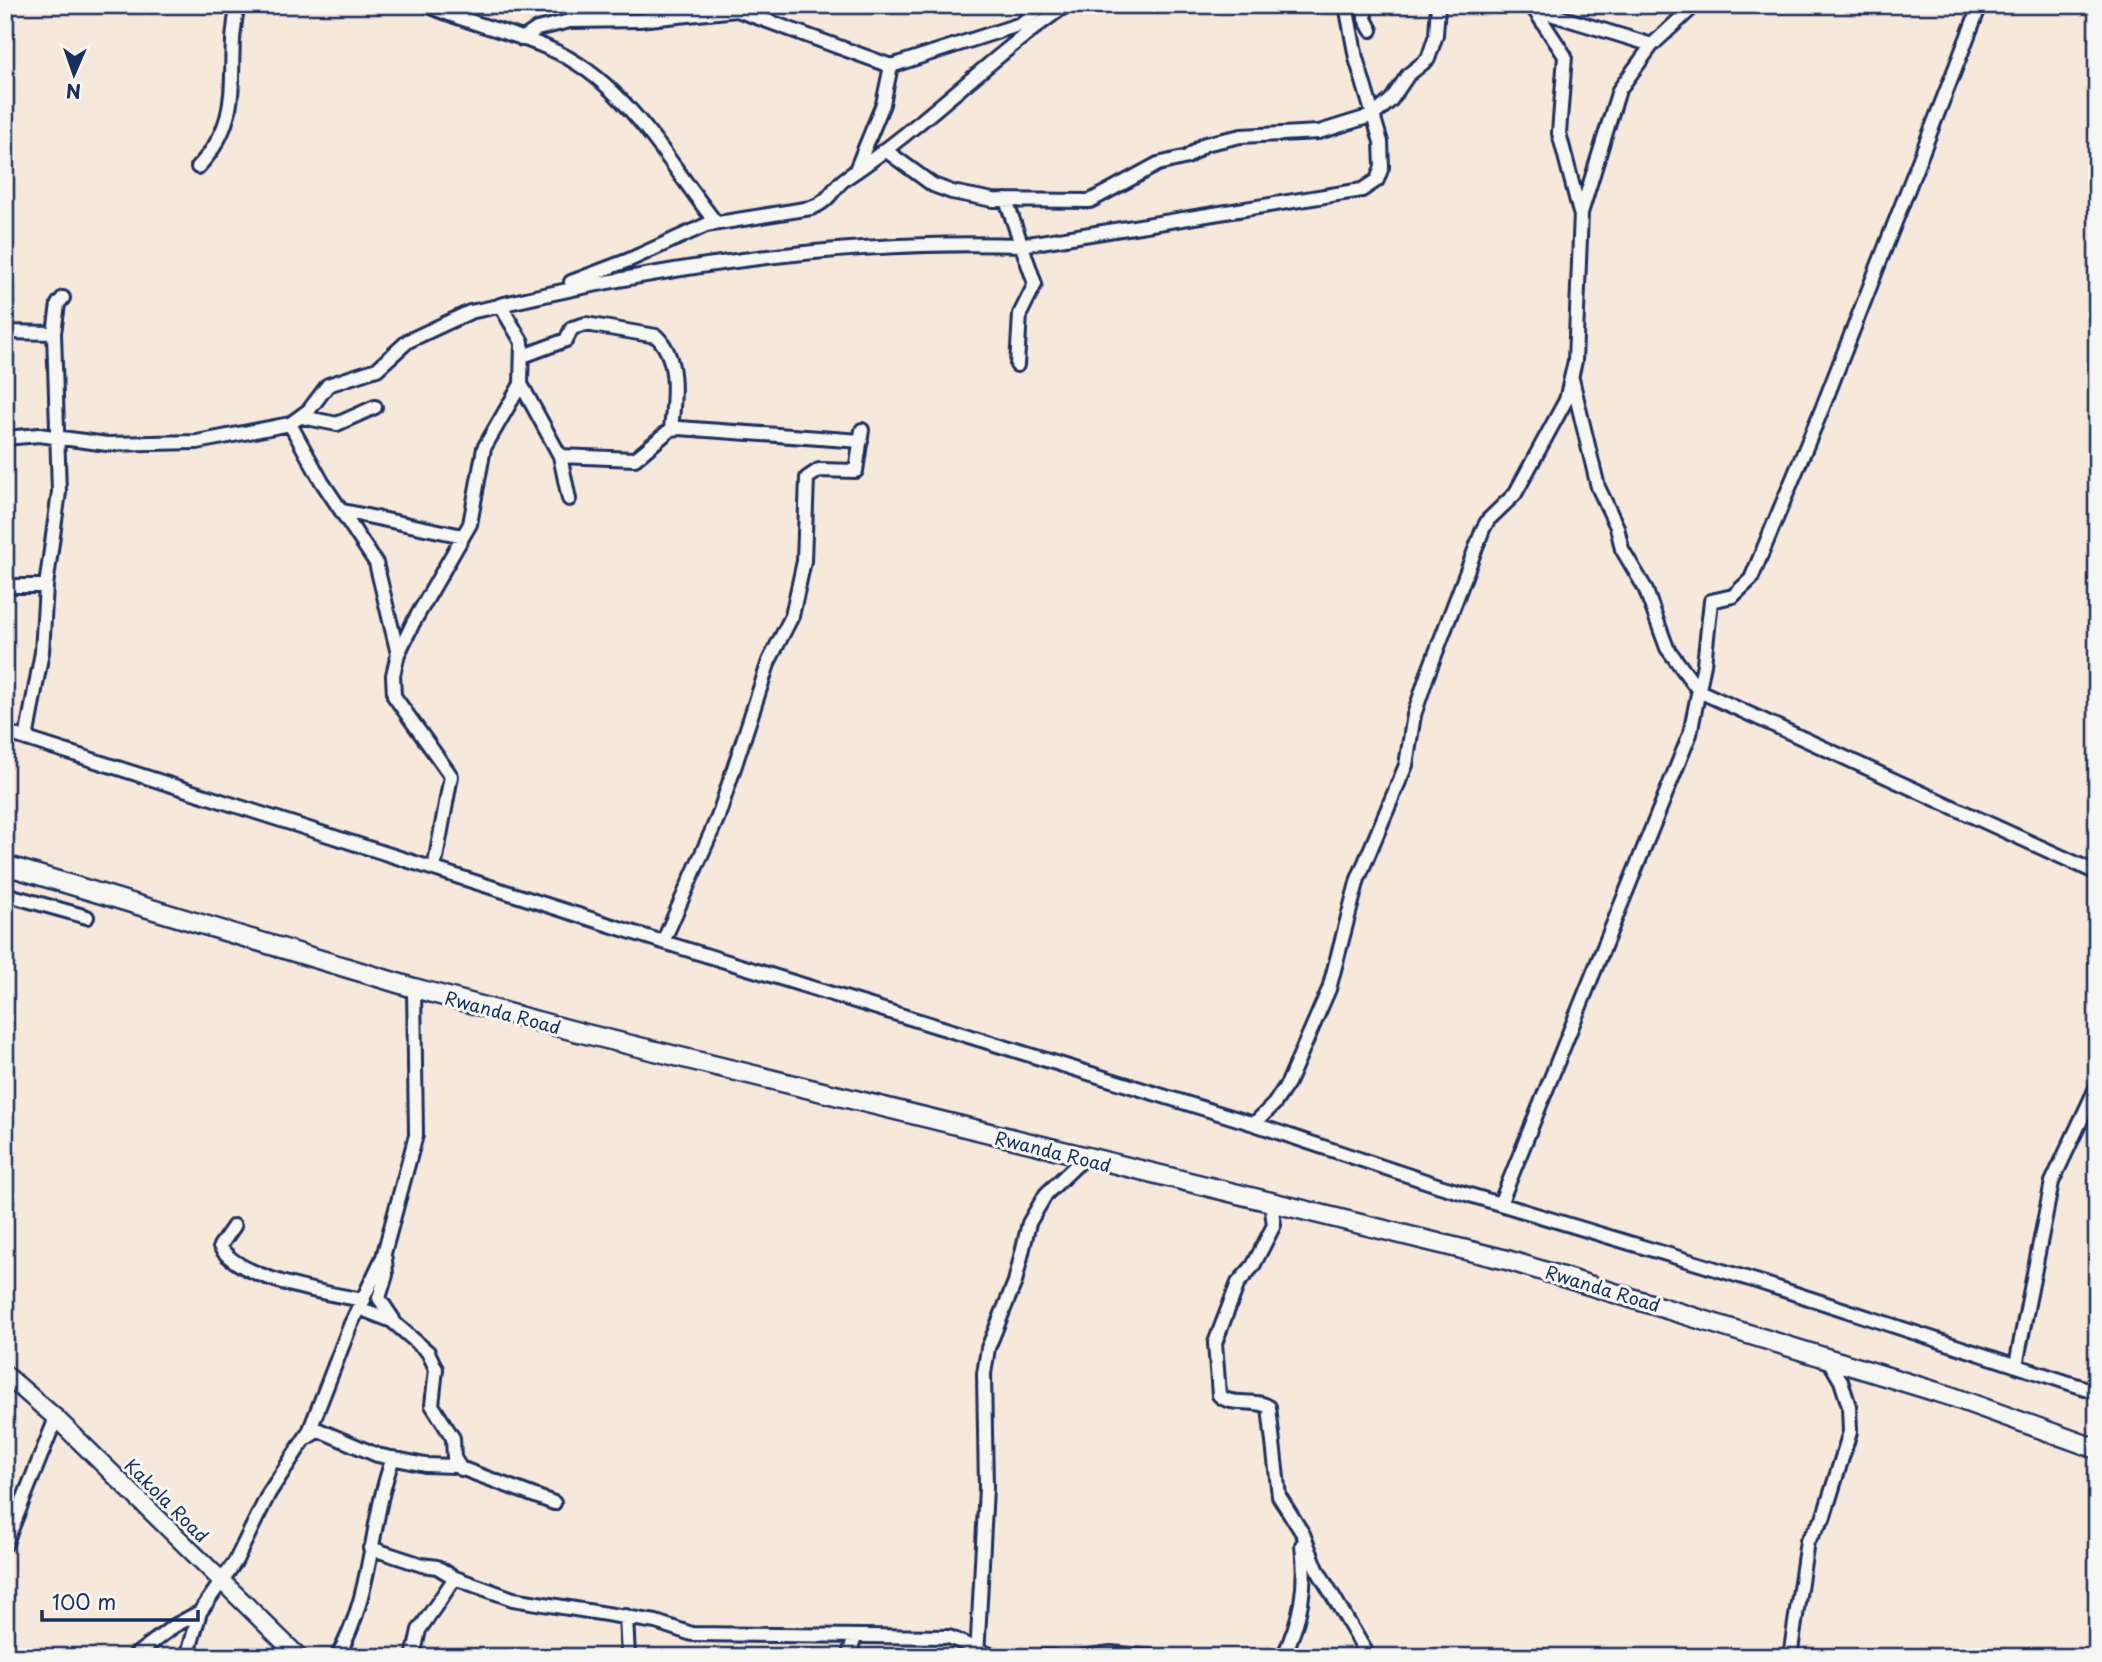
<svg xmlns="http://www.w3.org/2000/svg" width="2102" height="1662" viewBox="0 0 2102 1662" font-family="'Playpen Sans',sans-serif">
<rect width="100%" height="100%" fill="#f7e8dc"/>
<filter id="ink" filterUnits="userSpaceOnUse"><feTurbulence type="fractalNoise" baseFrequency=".0143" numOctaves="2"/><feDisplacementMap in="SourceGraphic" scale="14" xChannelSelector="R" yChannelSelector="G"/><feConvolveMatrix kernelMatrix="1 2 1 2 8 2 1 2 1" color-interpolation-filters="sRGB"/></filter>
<g filter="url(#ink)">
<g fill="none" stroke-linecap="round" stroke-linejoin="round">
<!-- minor casing -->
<g stroke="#1b2f5e" stroke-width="18">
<path id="minor" d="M427,5C466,23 509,31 548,48C625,80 666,160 716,223
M1365,5V19L1371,30
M1526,5L1534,9L1565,56L1559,133L1580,213
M1534,9L1652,45
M522,39L537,29L570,21L639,20L737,10L891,66
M885,150L933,185L952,192L993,200L1090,201L1158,164L1187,157L1205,144L1241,136L1319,132L1374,115L1391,100L1408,75L1428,59L1436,35L1438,5
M198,167C249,113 223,68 238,5
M856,170L883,104L891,66L1021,24L1043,5
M1006,200L1035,284L1020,314L1017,365
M571,282L629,260L706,225L811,208C831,201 832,188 846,178C924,126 989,58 1066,5
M5,332L54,333
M523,356L566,340L572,328L586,324L656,336C680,358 674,400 671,429
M1572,379L1598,487L1617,527L1622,549L1645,588L1667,648L1699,691L2097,873
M521,384L560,456L569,499
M302,417L337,424L375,407
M290,424L322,482L376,563L398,654
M5,438L39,435L107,444L197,442L290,424L309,410L328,385L377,369L408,341L470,312L508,304
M560,456L635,459L671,429L679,428L861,441
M343,511L463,536
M5,586H46
M5,732L663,942L1254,1124L1440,1186L1756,1281L2097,1392
M26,739L42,652L46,586L59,492L54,333L58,304L63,298
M434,869L451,776L394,696L393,675L398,654L413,623L470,524L484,448L521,384L522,342L500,305C670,265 847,239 1022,245L1362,190L1377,180L1382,167L1381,142L1356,58L1346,5
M5,894L87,917
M663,942L718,817L769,661L792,616L804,561L807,478L819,470L856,471L862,430
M1254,1124L1274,1104L1288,1083L1329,989L1358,879L1406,765L1414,715L1427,676L1483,529L1488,520L1515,494L1566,400L1575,361L1581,213L1619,90L1652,45L1695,5
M1271,1203L1274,1225L1253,1266L1238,1283L1215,1343L1219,1395C1230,1407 1255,1398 1269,1407L1279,1496L1303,1534L1317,1569L1369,1657
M1500,1204L1690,734L1704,664L1711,601L1733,596L1751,579L1822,409L1980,5
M234,1226L220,1246C237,1279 329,1294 364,1300
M385,1259L386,1275L379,1298L393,1319
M359,1308L392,1321L428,1352L436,1369L432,1405L453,1438L454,1458L461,1469
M2016,1365L2052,1182L2097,1086
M305,1439L319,1430L377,1455L425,1465L455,1466L554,1503
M5,1545L56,1418
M370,1548L422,1565L437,1567L455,1578L513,1599L656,1622L692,1634L949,1637L990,1655L1007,1657
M626,1616L628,1657
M133,1657L174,1626L200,1612
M187,1657L200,1612L235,1562L269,1493L309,1432L350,1326L383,1257L416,1135L414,988
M337,1657C373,1596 369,1524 393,1458
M413,1657L419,1630L455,1578
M848,1657L855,1637
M977,1657L986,1488L984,1374L988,1348L1015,1282L1029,1223L1046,1194L1084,1158
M1008,1657H1053
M1082,1657L1111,1653L1153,1657
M1283,1657C1301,1620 1307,1586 1302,1545
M1790,1657L1807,1541L1823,1519L1850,1432L1849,1406L1841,1381L1828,1359"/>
</g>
<!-- major casing -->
<g stroke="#1b2f5e" stroke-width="21">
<path id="major" d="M5,1374L56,1418L299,1657"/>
</g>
<!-- highway casing -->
<g stroke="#1b2f5e" stroke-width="23">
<path id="highway" d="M5,865L414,988L578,1032L1507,1260L1950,1396L2097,1449"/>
</g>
<!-- minor -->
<use href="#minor" stroke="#f6f6f2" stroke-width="12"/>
<!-- major -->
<use href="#major" stroke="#f6f6f2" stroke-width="16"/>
<!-- highway -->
<use href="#highway" stroke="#f6f6f2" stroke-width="18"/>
</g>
</g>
<g text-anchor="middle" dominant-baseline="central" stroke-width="6" stroke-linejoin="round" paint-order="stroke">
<!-- street labels -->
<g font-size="18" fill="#1b2f5e" stroke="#f6f6f2">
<text transform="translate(503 1012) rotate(15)">Rwanda Road</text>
<text transform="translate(1053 1151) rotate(14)">Rwanda Road</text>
<text transform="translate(1603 1288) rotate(17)">Rwanda Road</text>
<text transform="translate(167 1500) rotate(45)">Kakola Road</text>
</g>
</g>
<!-- margin -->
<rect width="2102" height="1662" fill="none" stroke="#f6f6f2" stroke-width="28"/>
<rect x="14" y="14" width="2074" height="1634" fill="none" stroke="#1b2f5e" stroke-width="2.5" filter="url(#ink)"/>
<!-- north arrow -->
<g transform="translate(74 74) rotate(182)" stroke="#f6f6f2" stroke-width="5" paint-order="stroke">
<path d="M0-5L12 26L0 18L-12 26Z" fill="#1b2f5e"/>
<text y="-10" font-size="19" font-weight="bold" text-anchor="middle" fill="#1b2f5e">N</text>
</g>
<!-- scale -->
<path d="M42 1610v10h156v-10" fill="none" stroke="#1b2f5e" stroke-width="3.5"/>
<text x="52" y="1610" font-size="21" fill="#1b2f5e" stroke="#f6f6f2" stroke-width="5" paint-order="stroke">100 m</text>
</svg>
